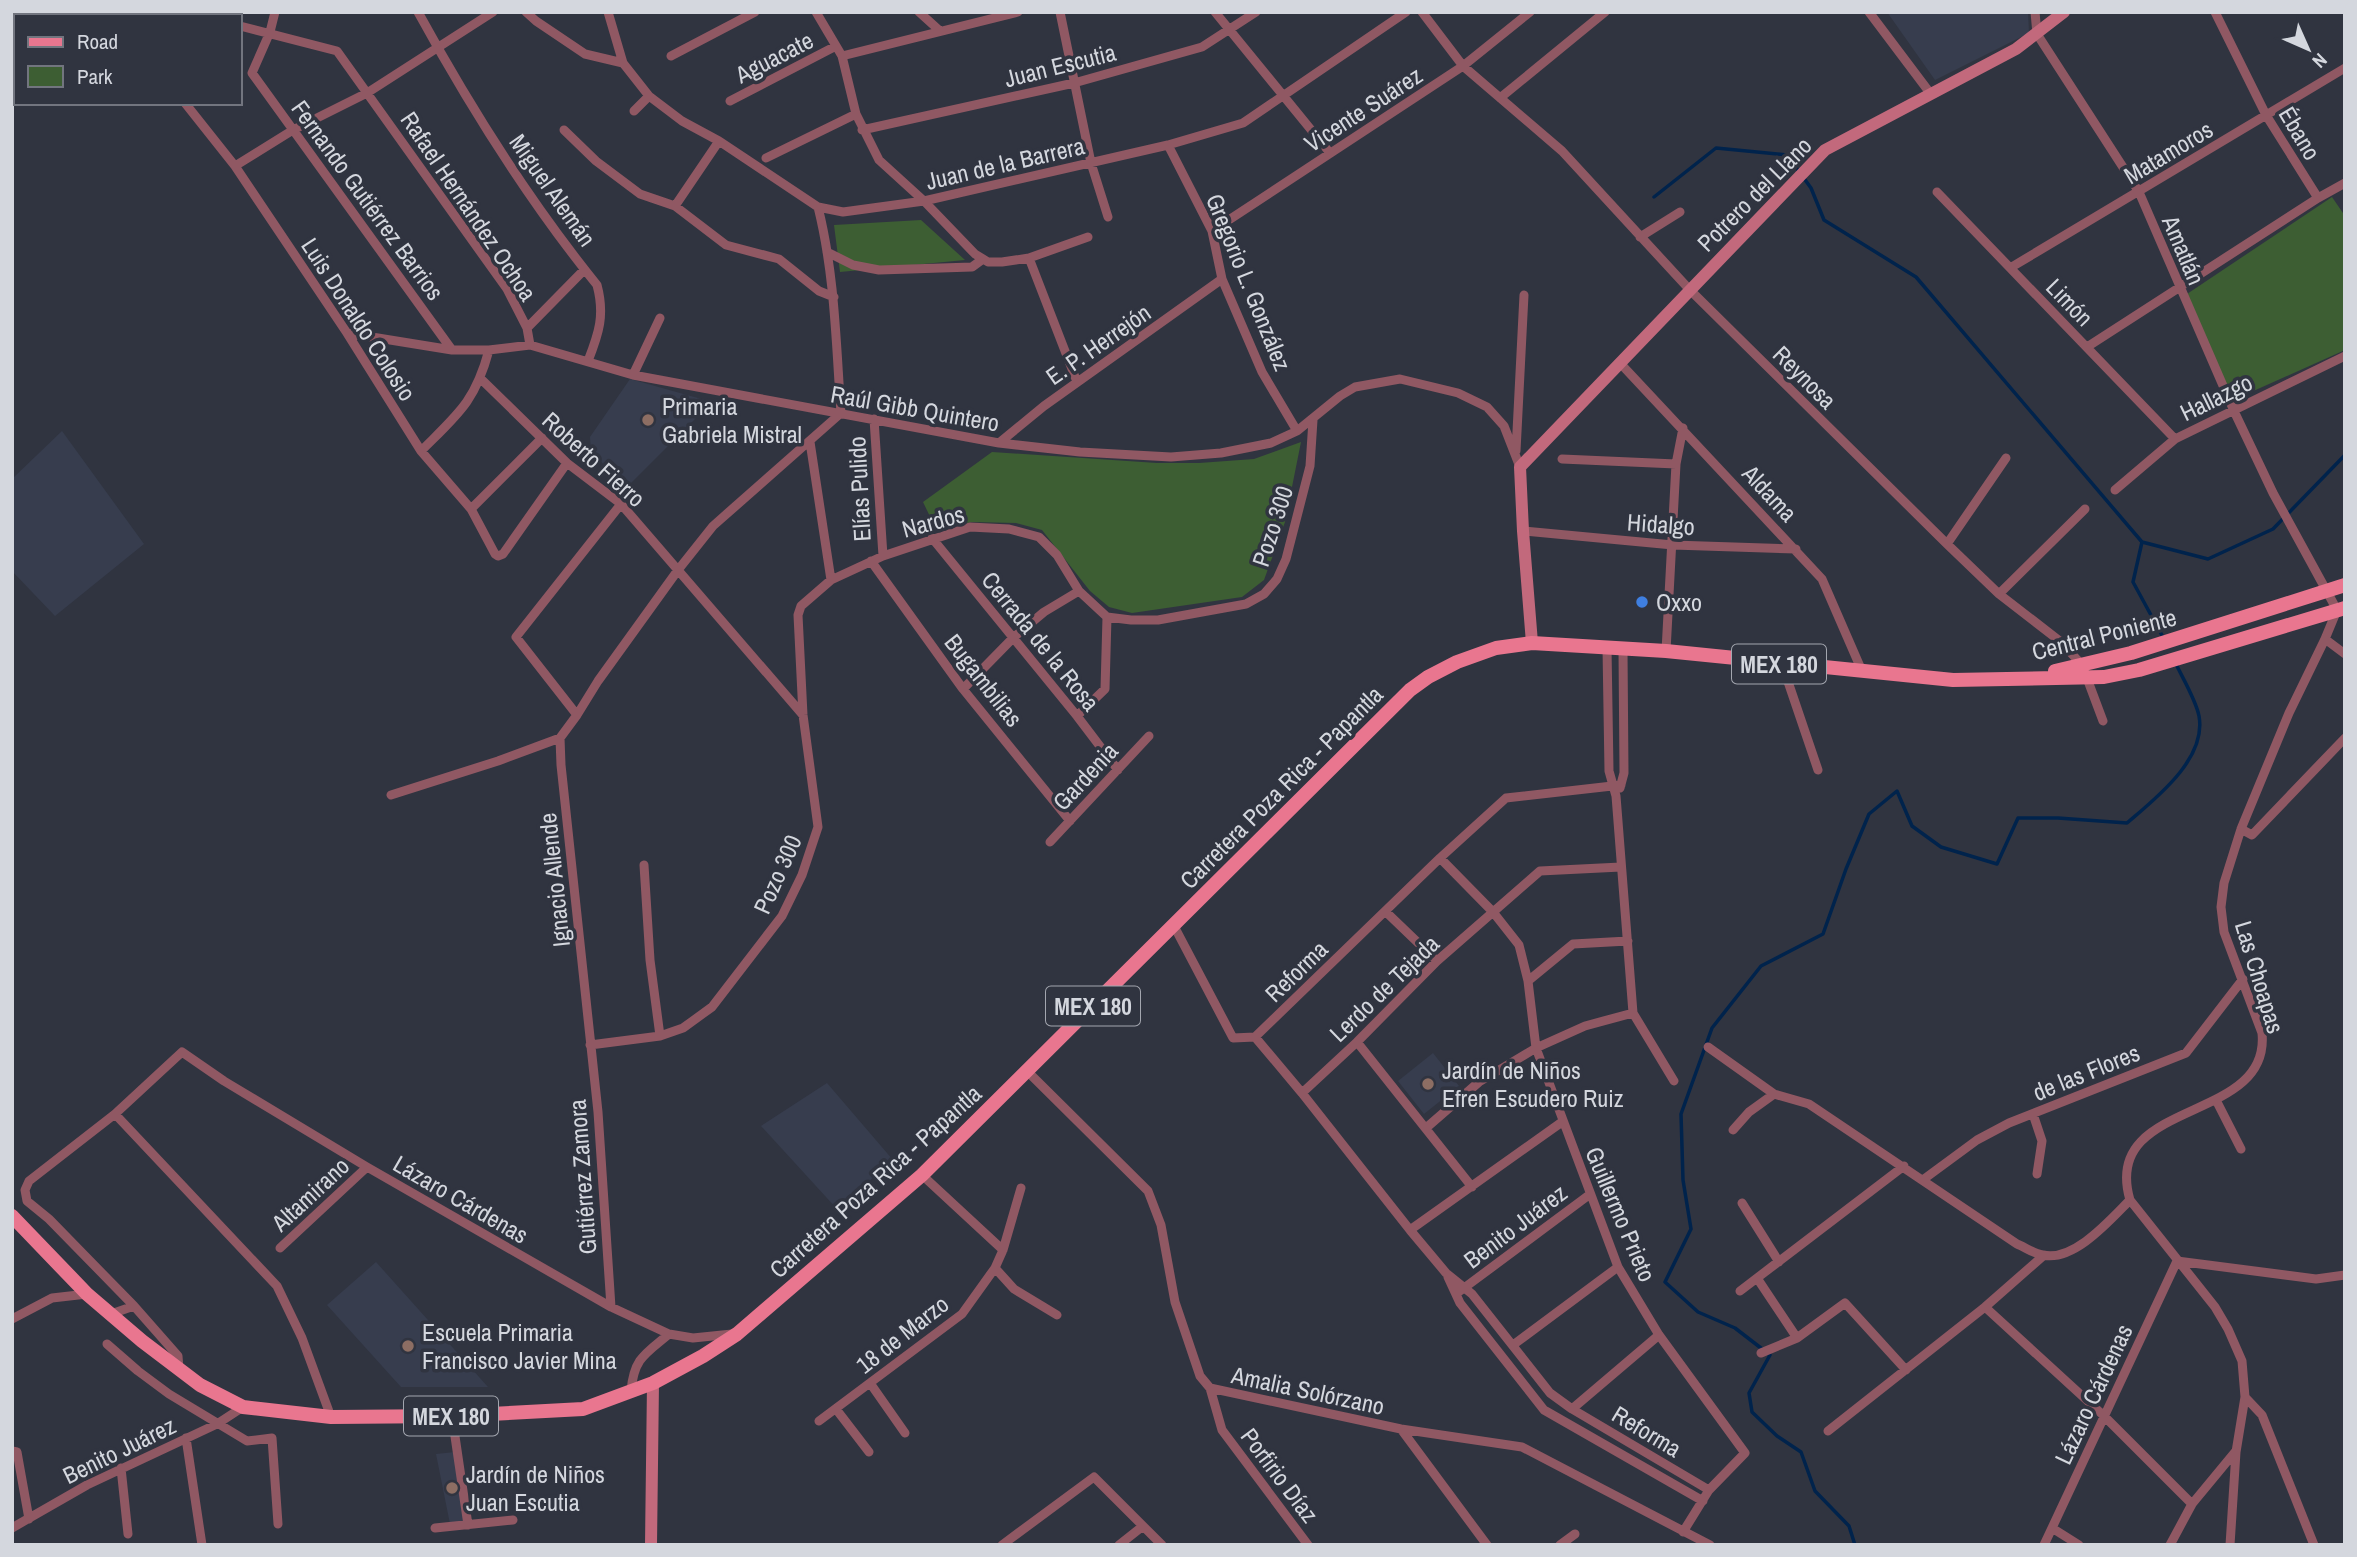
<svg xmlns="http://www.w3.org/2000/svg" width="2357" height="1557" viewBox="0 0 2357 1557" font-family="'Archivo Narrow',sans-serif">
<rect width="100%" height="100%" fill="#303440"/>
<!-- built -->
<path fill="#373d4e" d="M1887,12H2028L2029,33L1935,80Z
M630,379L712,402L625,489L591,450L590,437Z
M62,431L144,544L55,616L12,571V479Z
M1433,1053L1459,1086L1424,1114L1398,1081Z
M827,1083L893,1160L837,1209L761,1126Z
M376,1262L488,1387H401L327,1305Z
M455,1452L466,1521L450,1524L436,1454Z"/>
<!-- green -->
<path fill="#3d5e33" d="M2332,197L2345,216V350L2231,401L2187,294Z
M921,220L965,260L840,272L834,225Z
M1301,442L1285,522L1264,580L1242,597L1132,613L1109,607L1090,591L1042,530L1016,523L972,522L936,529L923,502L992,452L1157,463H1199L1254,459Z"/>
<g fill="none" stroke-linecap="round" stroke-linejoin="round">
<!-- stream -->
<path stroke="#00234c" stroke-width="3.5" d="M1654,197L1716,148L1787,155L1811,188L1824,220L1916,277L2142,542L2208,559L2273,529L2345,455
M2142,542L2133,582L2164,639
M1855,1545L1849,1526L1815,1491L1801,1452L1777,1436L1752,1412L1749,1393L1770,1355L1735,1328L1698,1312L1665,1282L1691,1229L1683,1180L1681,1114L1712,1028L1761,966L1823,934L1846,869L1869,814L1897,791L1912,826L1941,847L1997,864L2018,818H2058L2127,823C2155,799 2207,759 2199,716C2196,700 2182,677 2175,662"/>
<!-- street -->
<path stroke="#905863" stroke-width="9" d="M116,12L118,16
M178,12L194,16
M275,12L270,32L252,73L452,350
M418,12C470,107 529,201 597,285C605,315 599,333 588,361
M526,12L536,21L585,54L623,63
M608,12L623,63L649,96L682,121L719,141L818,207L843,212L924,201L1168,145L1243,123L1406,12
M816,12L842,56L856,114L879,160L924,201L975,254L988,262H1002L1029,258L1088,237
M919,12L940,31
M1060,12L1091,163L1108,217
M1215,12L1330,153
M1422,12L1463,66L1562,151L1689,289L1947,544L1999,594L2061,642L2082,665L2103,721
M1869,12L1930,93
M2035,12L2037,34L2139,192L2234,411L2273,493L2337,610L2325,639L2289,713L2241,829L2224,883L2221,907L2224,932L2262,1033C2271,1125 2100,1097 2130,1200L2215,1307L2228,1329L2242,1361L2245,1397L2236,1452L2230,1545
M2215,12L2266,115L2318,198
M240,26L337,51L507,289L527,328L530,345
M671,56L755,12
M842,56L1018,12
M1500,98L1605,12
M730,101L836,46
M185,103L235,166L347,333L421,451L471,509L495,554L498,556L503,554L567,463
M634,111L649,96
M564,130L596,161L640,194L675,206L726,245L779,259L819,291L834,297
M862,130L1074,83L1202,47L1256,12
M1168,145L1212,231L1222,279L1262,372L1297,431
M766,158L856,114
M235,166L293,130L367,93L493,12
M1937,192L2175,439
M675,206L719,141
M1212,231L1463,66L1530,12
M1640,237L1680,212
M827,252L853,265L879,270L972,267L983,259
M1029,258L1077,382
M2010,268L2345,68
M527,328L584,270
M347,333L452,350H489L530,345L633,375L999,443L1080,452L1171,457L1221,453L1271,443L1297,431L1340,396L1355,387L1400,379L1458,393L1487,407L1504,426L1520,467
M2087,347L2318,198L2345,183
M1620,363L1822,579L1862,671
M633,375L660,318
M481,379L567,463L621,504L803,715
M874,419L883,556
M810,442L831,580
M999,443L1044,406L1222,279
M421,451C458,414 475,402 489,350
M1516,451L1524,295
M1562,459L1676,464
M2115,490L2175,439L2345,356
M471,509L542,438
M1523,531L1673,545L1796,549
M932,538L1077,716L1118,770
M1947,544L2006,458
M871,561L963,689L1070,821
M1999,594L2085,509
M2325,639L2345,654
M1607,648L1609,771L1616,796L1633,1013L1674,1081
M1666,651L1676,464L1683,428
M1782,664L1818,770
M963,689L1013,638L1044,612L1079,591
M577,715L516,637L621,504
M1077,716L1105,689L1107,617
M1620,788L1624,773L1623,650
M391,795L498,761L560,738
M2241,829L2252,835L2345,738
M1050,842L1149,736
M1440,858L1493,912L1519,945L1528,981L1536,1048L1618,1267L1659,1335L1745,1453L1709,1490L1683,1532
M644,865L650,960L660,1036
M1385,911L1437,961
M1174,926L1233,1038L1255,1037
M1528,981L1573,944L1628,941
M1255,1037L1302,1093L1410,1230L1446,1273L1472,1294L1550,1393L1572,1409L1709,1490
M1255,1037L1440,858L1506,798L1621,785
M1357,1042L1472,1187
M590,1045L660,1036L683,1028L712,1007L782,916L802,875L818,827L803,715L798,615L801,606L831,580L883,556L970,527L1009,529L1039,537L1057,555L1079,591L1107,617L1131,620H1158L1246,604L1264,594L1277,579L1286,559L1310,466L1313,420
M1708,1047L1774,1094L1809,1104L2017,1244C2025,1247 2034,1254 2043,1255C2074,1262 2110,1220 2130,1200
M1027,1071L1148,1191L1161,1225L1175,1302L1200,1376L1210,1388L1401,1429L1522,1447L1710,1545
M1302,1093L1357,1042L1437,961L1540,871L1621,867
M2216,1100L2241,1149
M115,1114L277,1286L302,1338L331,1417
M2033,1114L2042,1141L2037,1174
M1426,1128L1479,1082L1536,1048L1585,1026L1633,1013
M1733,1130L1749,1112L1774,1094
M922,1175L1003,1250
M1924,1179L1977,1140L2009,1123L2186,1053L2243,979
M1742,1203L1779,1262
M1410,1230L1562,1122
M280,1248L367,1167
M995,1268L1014,1289L1057,1315
M1448,1277L1460,1303L1544,1410L1703,1501
M1757,1278L1797,1338
M1460,1291L1589,1195
M1740,1291L1904,1166
M611,1307L598,1112L561,765L560,738L577,715L598,681L678,570L713,526L841,413C836,344 835,275 818,207
M1985,1307L2103,1415L2192,1504
M111,1314L134,1306
M12,1319L52,1298L87,1294
M107,1344L138,1371L169,1394L247,1441L272,1438L278,1524
M1513,1345L1618,1267
M1761,1353L1797,1338L1845,1303L1906,1370
M179,1369L178,1356L134,1306L49,1219L27,1201L25,1190L29,1181L115,1114L182,1052L224,1081L367,1167L611,1307L669,1334L693,1338L732,1334
M870,1383L905,1433
M1210,1388L1222,1430L1308,1545
M631,1391C634,1358 645,1354 669,1334
M2245,1397L2262,1415L2314,1545
M836,1409L869,1452
M1572,1409L1659,1335
M452,1416L468,1525
M819,1421L962,1314L995,1268L1003,1250L1021,1188
M1401,1429L1487,1545
M1828,1431L1985,1307L2043,1256
M186,1438L202,1545
M12,1451L17,1452L29,1519
M121,1468L128,1534
M12,1528L87,1485L217,1424L243,1407
M435,1528L513,1520
M2052,1528L2079,1545
M1002,1545L1094,1477L1162,1545
M1119,1545L1143,1526
M1560,1545L1575,1534
M2044,1545L2177,1261L2316,1279L2345,1275
M2170,1545L2192,1504L2235,1452"/>
<!-- secondary -->
<path stroke="#c2697c" stroke-width="12" d="M1532,643L1523,531L1520,467L1825,150L2016,49L2064,12
M651,1545L653,1383"/>
<!-- primary -->
<path stroke="#e9768f" stroke-width="14" d="M2055,671L2131,653L2345,585
M12,1216L87,1294L142,1341L200,1385L243,1407L331,1417L452,1416L583,1409L653,1383L703,1356L737,1334L922,1175L1410,690L1428,677L1457,662L1496,648L1532,643L1666,651L1953,680L2104,677L2139,670L2345,608"/>
</g>
<!-- markers -->
<g fill="#8d6e63" stroke="#303440" stroke-width="2.5">
<circle cx="648" cy="420" r="7"/>
<circle cx="1428" cy="1084" r="7"/>
<circle cx="408" cy="1346" r="7"/>
<circle cx="452" cy="1488" r="7"/>
</g>
<circle fill="#3f7fe0" stroke="#303440" stroke-width="2.5" cx="1642" cy="602" r="7"/>
<g text-anchor="middle" dominant-baseline="central" stroke-width="7" stroke-linejoin="round" paint-order="stroke">
<!-- shield labels -->
<g fill="#303440" stroke="#a3a6af" stroke-width="2">
<rect x="1732" y="644.5" width="94" height="39" rx="5"/>
<rect x="1046" y="986.5" width="94" height="39" rx="5"/>
<rect x="404" y="1396.5" width="94" height="39" rx="5"/>
</g>
<g font-size="23" font-weight="bold" fill="#d4d7de">
<text x="1779" y="664">MEX 180</text>
<text x="1093" y="1006">MEX 180</text>
<text x="451" y="1416">MEX 180</text>
</g>
<!-- street labels -->
<g font-size="24" fill="#d4d7de" stroke="#303440">
<text transform="translate(774 57) rotate(-27)">Aguacate</text>
<text transform="translate(1060 65) rotate(-14)">Juan Escutia</text>
<text transform="translate(1363 109) rotate(-33)">Vicente Suárez</text>
<text transform="translate(2300 133) rotate(59)">Ébano</text>
<text transform="translate(2168 152) rotate(-31)">Matamoros</text>
<text transform="translate(1005 163) rotate(-13)">Juan de la Barrera</text>
<text transform="translate(553 190) rotate(55)">Miguel Alemán</text>
<text transform="translate(1754 194) rotate(-45)">Potrero del Llano</text>
<text transform="translate(368 200) rotate(54)">Fernando Gutiérrez Barrios</text>
<text transform="translate(469 206) rotate(56)">Rafael Hernández Ochoa</text>
<text transform="translate(2184 250) rotate(67)">Amatlán</text>
<text transform="translate(1249 282) rotate(68)">Gregorio L. González</text>
<text transform="translate(2070 302) rotate(46)">Limón</text>
<text transform="translate(359 319) rotate(57)">Luis Donaldo Colosio</text>
<text transform="translate(1098 344) rotate(-35)">E. P. Herrejón</text>
<text transform="translate(1805 377) rotate(45)">Reynosa</text>
<text transform="translate(2216 397) rotate(-26)">Hallazgo</text>
<text transform="translate(915 408) rotate(10)">Raúl Gibb Quintero</text>
<text transform="translate(594 459) rotate(42)">Roberto Fierro</text>
<text transform="translate(859 489) rotate(-93)">Elías Pulido</text>
<text transform="translate(1770 493) rotate(47)">Aldama</text>
<text transform="translate(933 521) rotate(-15)">Nardos</text>
<text transform="translate(1661 524) rotate(4)">Hidalgo</text>
<text transform="translate(1272 526) rotate(-72)">Pozo 300</text>
<text transform="translate(2104 634) rotate(-14)">Central Poniente</text>
<text transform="translate(1041 641) rotate(51)">Cerrada de la Rosa</text>
<text transform="translate(984 680) rotate(52)">Bugambilias</text>
<text transform="translate(1085 776) rotate(-47)">Gardenia</text>
<text transform="translate(1281 787) rotate(-45)">Carretera Poza Rica - Papantla</text>
<text transform="translate(777 874) rotate(-66)">Pozo 300</text>
<text transform="translate(554 880) rotate(-96)">Ignacio Allende</text>
<text transform="translate(1296 971) rotate(-44)">Reforma</text>
<text transform="translate(2260 977) rotate(73)">Las Choapas</text>
<text transform="translate(1384 988) rotate(-44)">Lerdo de Tejada</text>
<text transform="translate(2086 1072) rotate(-22)">de las Flores</text>
<text transform="translate(582 1177) rotate(-94)">Gutiérrez Zamora</text>
<text transform="translate(875 1181) rotate(-42)">Carretera Poza Rica - Papantla</text>
<text transform="translate(310 1194) rotate(-43)">Altamirano</text>
<text transform="translate(461 1199) rotate(30)">Lázaro Cárdenas</text>
<text transform="translate(1621 1214) rotate(67)">Guillermo Prieto</text>
<text transform="translate(1515 1226) rotate(-37)">Benito Juárez</text>
<text transform="translate(902 1334) rotate(-38)">18 de Marzo</text>
<text transform="translate(1308 1390) rotate(12)">Amalia Solórzano</text>
<text transform="translate(2093 1394) rotate(-65)">Lázaro Cárdenas</text>
<text transform="translate(1647 1431) rotate(31)">Reforma</text>
<text transform="translate(119 1450) rotate(-26)">Benito Juárez</text>
<text transform="translate(1280 1475) rotate(53)">Porfirio Díaz</text>
</g>
<!-- poi labels -->
<g font-size="24" fill="#d4d7de" stroke="#303440" text-anchor="start">
<text x="662" y="406">Primaria<tspan x="662" dy="28">Gabriela Mistral</tspan></text>
<text x="1656" y="602">Oxxo</text>
<text x="1442" y="1070">Jardín de Niños<tspan x="1442" dy="28">Efren Escudero Ruiz</tspan></text>
<text x="422" y="1332">Escuela Primaria<tspan x="422" dy="28">Francisco Javier Mina</tspan></text>
<text x="466" y="1474">Jardín de Niños<tspan x="466" dy="28">Juan Escutia</tspan></text>
</g>
</g>
<!-- border -->
<rect width="2357" height="1557" fill="none" stroke="#d4d7de" stroke-width="28"/>
<!-- legend -->
<rect x="14" y="14" width="228" height="91" fill="#303440" stroke="#72757f" stroke-width="2"/>
<rect x="28" y="37" width="35" height="10" fill="#e9768f" stroke="#72757f" stroke-width="2"/>
<text x="77" y="49" font-size="21" fill="#d4d7de">Road</text>
<rect x="28" y="66" width="35" height="21" fill="#3d5e33" stroke="#72757f" stroke-width="2"/>
<text x="77" y="84" font-size="21" fill="#d4d7de">Park</text>
<!-- north arrow -->
<g transform="translate(2308 49) rotate(135)" stroke="#303440" stroke-width="5" paint-order="stroke">
<path d="M0-5L12 26L0 18L-12 26Z" fill="#d4d7de"/>
<text y="-10" font-size="19" font-weight="bold" text-anchor="middle" fill="#d4d7de">N</text>
</g>
</svg>
